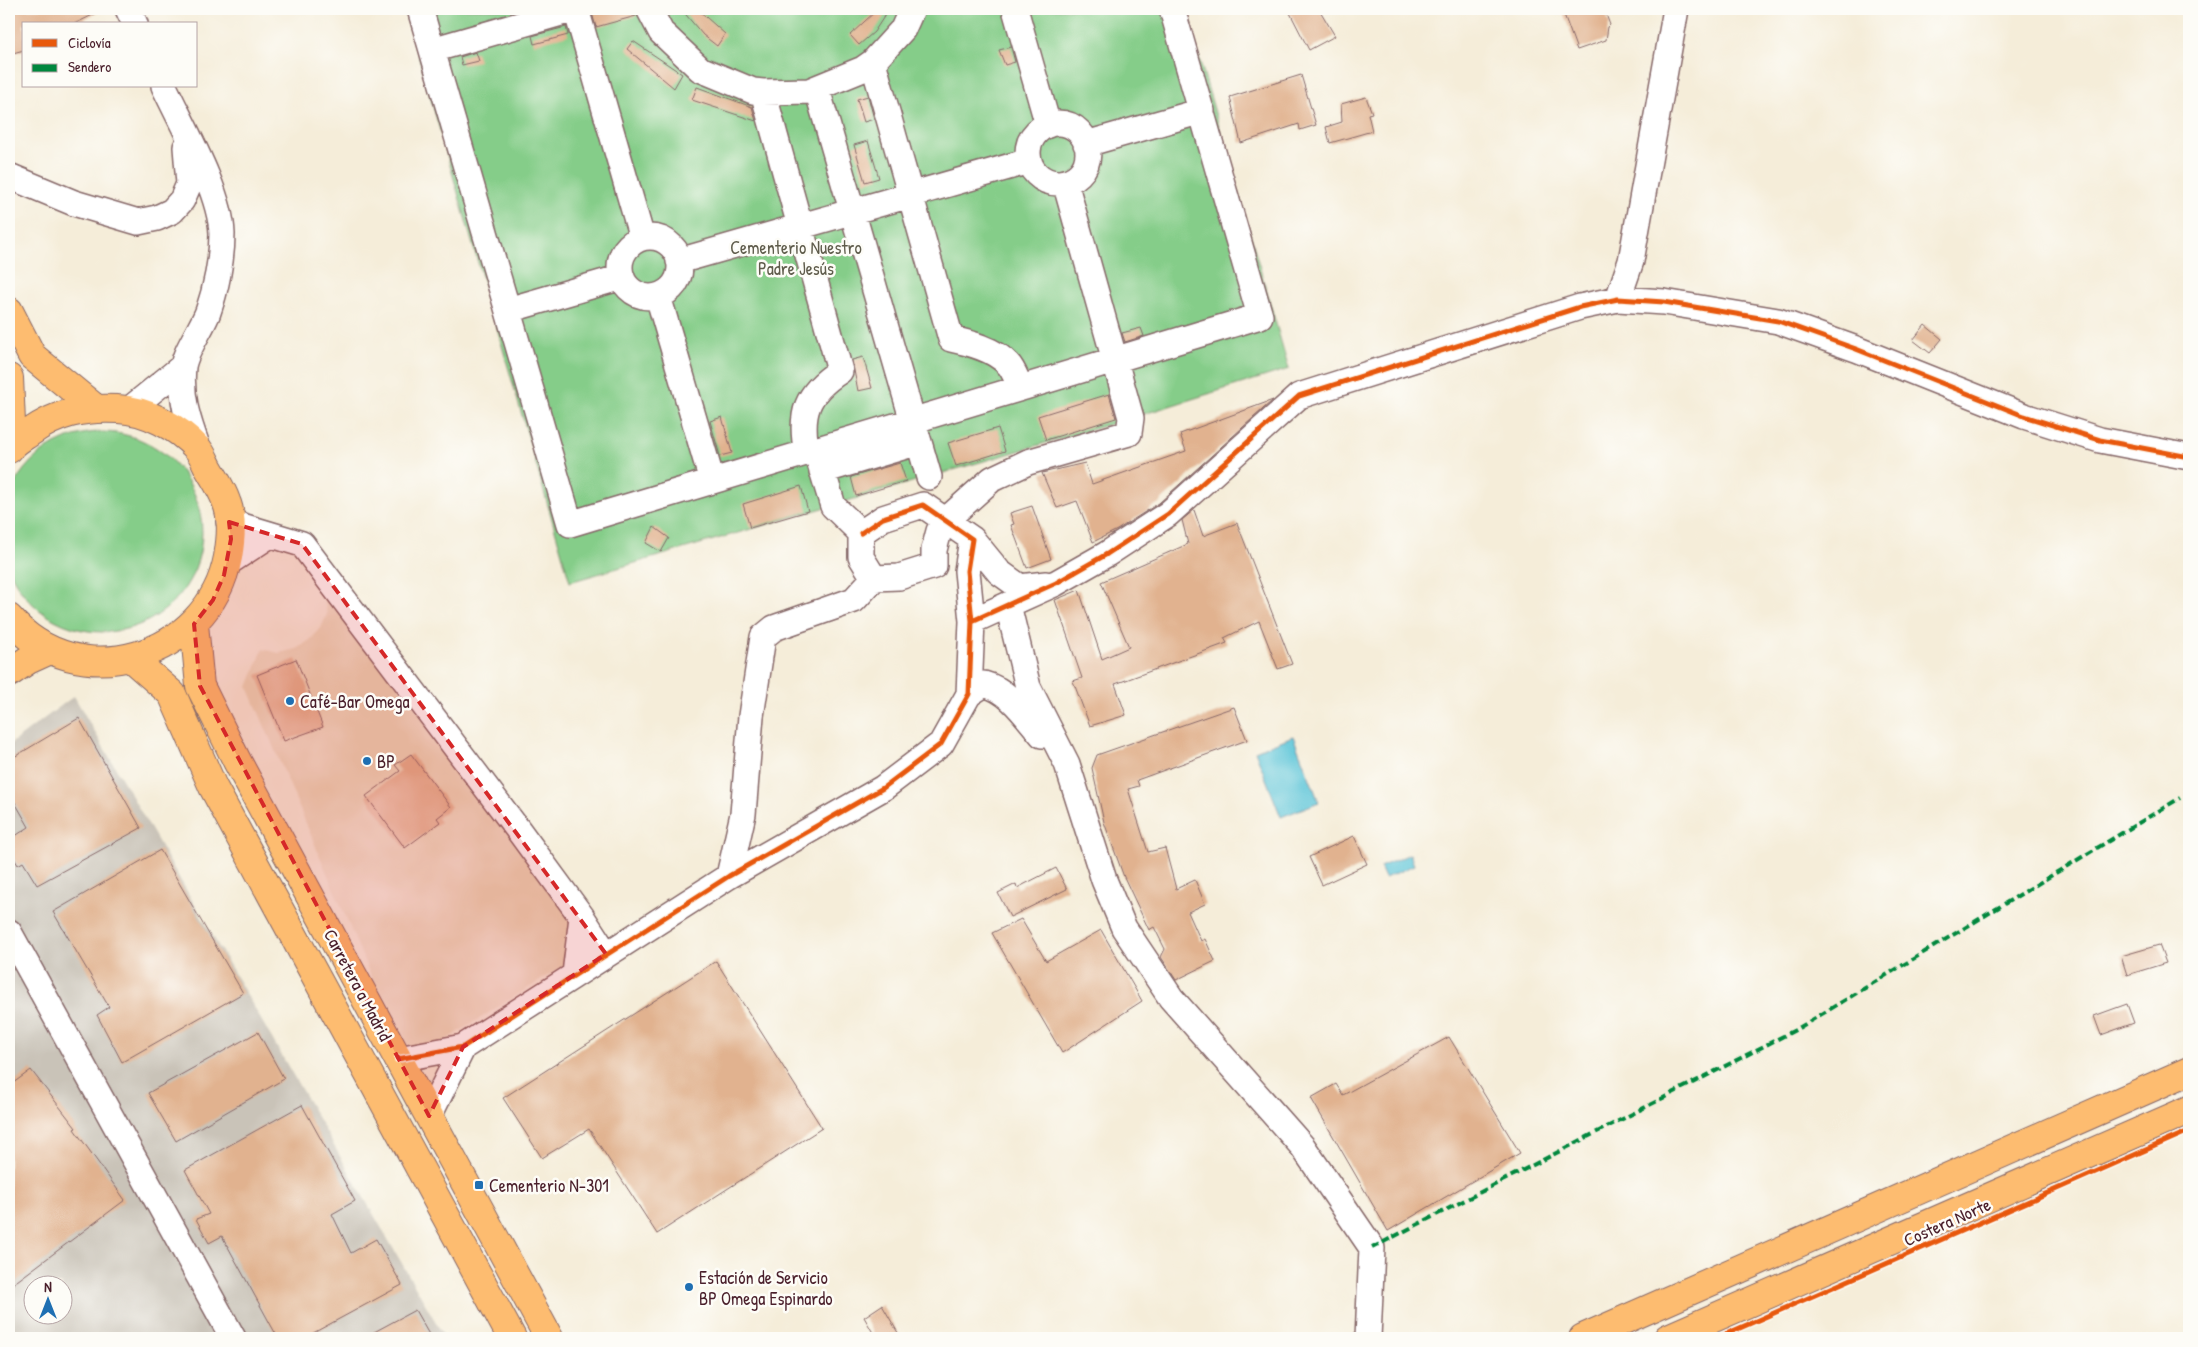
<svg xmlns="http://www.w3.org/2000/svg" width="2198" height="1347" viewBox="0 0 2198 1347" font-family="'Patrick Hand',sans-serif">
<rect width="100%" height="100%" fill="#fdfcf7"/>
<filter id="ink" filterUnits="userSpaceOnUse"><feTurbulence type="fractalNoise" baseFrequency=".02" numOctaves="2"/><feDisplacementMap in="SourceGraphic" scale="10" xChannelSelector="R" yChannelSelector="G"/><feConvolveMatrix kernelMatrix="1 2 1 2 8 2 1 2 1" color-interpolation-filters="sRGB"/></filter>
<filter id="wash" filterUnits="userSpaceOnUse"><feTurbulence type="fractalNoise" baseFrequency=".0096" numOctaves="4" result="noise"/><feDisplacementMap in="SourceGraphic" scale="20" xChannelSelector="R" yChannelSelector="G"/><feGaussianBlur stdDeviation="1.12" result="paint"/><feColorMatrix in="noise" values="0 0 0 0 0 0 0 0 0 0 0 0 0 0 0 0 0 1.4 0 .05"/><feComposite in="paint" operator="in"/></filter>
<g filter="url(#wash)">
<rect width="100%" height="100%" fill="#f5edd9"/>
<!-- built -->
<path fill="#e9d9ba" d="M321,584L576,920L565,965L433,1048L400,1045L248,687L263,649L279,653L296,649L310,640L321,628L327,614Z"/>
<!-- industrial -->
<path fill="#c9c3b8" fill-rule="evenodd" d="M74,696L445,1338H9V745ZM32,1284H62V1314H32Z"/>
<!-- green -->
<path fill="#85cd89" stroke="#68765a" d="M405,9H1185L1289,369L1131,418L570,582Z
M2 532a100 100 0 1 1 200 0a100 100 0 1 1-200 0Z"/>
<!-- water -->
<path fill="#5cc5d8" stroke="#537282" d="M1293,736L1319,802L1281,817L1255,751Z
M1410,854L1414,865L1385,878L1380,867Z"/>
<g id="blocks">
<!-- building -->
<path fill="#e1b28f" d="M9,9H105L74,24H24V50L9,54Z
M609,9H635L636,16L596,27L592,13Z
M681,9H697L725,34L717,46L703,35Z
M878,9H889L874,32L859,45L850,35Z
M1288,9H1319L1335,36L1309,50Z
M1562,9H1604L1610,25L1608,27L1606,40L1577,50Z
M566,27L568,35L534,44L532,36Z
M633,41L682,74L674,88L627,49Z
M1011,47L1015,62L1005,65L999,50Z
M476,52L479,61L462,65L460,57Z
M1301,75L1316,125L1300,130L1299,124L1241,143L1230,97Z
M697,87L752,107L756,121L692,100Z
M868,96L874,119L864,122L857,99Z
M1366,97L1372,113L1368,114L1372,131L1330,143L1326,127L1342,122L1341,104Z
M868,141L879,178L865,182L854,145Z
M1925,325L1942,339L1930,353L1913,340Z
M1141,328L1144,336L1125,342L1122,333Z
M863,357L872,388L858,391L852,360Z
M1109,394L1116,418L1046,440L1038,416Z
M1273,400L1159,503L1117,530L1093,542L1077,501L1057,508L1042,473L1085,463L1092,484L1186,451L1180,434Z
M722,417L732,453L720,456L710,421Z
M998,428L1005,451L956,466L948,443Z
M900,463L906,481L856,496L851,477Z
M801,486L808,511L750,528L743,504Z
M1032,506L1051,559L1027,568L1011,525L1014,524L1010,513Z
M1194,510L1203,536L1237,523L1292,664L1278,669L1259,621L1224,638L1227,643L1115,684L1126,715L1090,726L1073,681L1082,678L1055,600L1079,590L1102,659L1129,647L1101,582L1188,544L1182,520Z
M654,527L669,538L661,552L646,543Z
M296,659L323,727L284,741L257,675Z
M1234,707L1247,740L1137,780L1139,786L1128,789L1148,852L1165,848L1176,889L1195,880L1205,904L1188,912L1201,941L1205,939L1215,961L1176,980L1161,957L1165,949L1154,927L1149,930L1124,877L1104,822L1092,768L1097,755Z
M79,718L141,828L37,885L23,862L18,865L9,850V840L29,827L9,792V760Z
M411,754L451,807L437,818L440,822L405,848L366,796L400,771L395,765Z
M1354,836L1367,864L1322,885L1309,857Z
M160,850L243,993L122,1062L97,1015L109,1007L53,912Z
M1056,868L1067,889L1010,917L998,893L1016,884L1017,888Z
M1021,919L1046,961L1101,930L1142,1001L1062,1053L992,933Z
M2159,945L2166,963L2127,975L2121,956Z
M716,961L822,1128L657,1234L589,1129L542,1158L503,1098Z
M2127,1004L2134,1023L2101,1035L2094,1016Z
M258,1032L284,1079L176,1141L148,1093Z
M1449,1037L1520,1153L1388,1231L1311,1098L1336,1084L1343,1095Z
M31,1070L76,1128L74,1129L125,1200L9,1287V1086Z
M302,1105L355,1201L332,1214L351,1253L376,1239L402,1285L304,1338H278L222,1236L209,1243L196,1219L209,1214L185,1170Z
M882,1305L901,1338H876L864,1317Z
M415,1310L431,1338H363Z"/>
</g>
</g>
<g filter="url(#ink)">
<use href="#blocks" fill-opacity="0" stroke="#866768" stroke-width="1"/>
<g fill="none" stroke-linecap="round" stroke-linejoin="round">
<!-- minor casing -->
<g stroke="#866768" stroke-width="28">
<path id="minor" d="M128,9L135,24
M420,9L570,524L1260,316L1172,9
M576,9L642,238
M649,9L661,32L700,69L753,91L763,92L809,91L863,69L873,62L903,29L912,9
M1015,9L1048,125
M432,50L575,9
M873,62L951,339C970,343 994,349 1008,364C1014,370 1017,381 1021,388
M164,86C182,125 221,192 222,234C222,259 216,289 208,312C202,328 185,351 183,367C180,397 188,421 198,448
M817,89L929,477
M763,92L840,371C806,393 799,414 807,453
M1028 153a30 30 0 1 1 60 0a30 30 0 1 1-60 0Z
M1086,144L1202,111
M9,176L74,203L138,222L157,218L172,211L182,200L189,184L186,147
M620 267a30 30 0 1 1 60 0a30 30 0 1 1-60 0Z
M679,261L1029,161
M658,296L712,481
M1618,299L1631,261L1676,9
M508,310L622,277
M130,409L183,366
M816,450L833,506L861,533V557L874,578
M822,471L919,442
M229,522L302,544L519,831L582,917L606,954
M972,539L999,572L1020,587L1046,584
M226,564L270,535
M1008,605L1028,687L1067,764L1104,880L1124,928L1171,998L1303,1147L1372,1248L1368,1338
M972,621L1056,583L1107,554L1168,514L1299,396L1580,307L1618,299L1664,302L1778,321L1856,349L2024,416L2100,440L2189,457
M969,694L984,684C1010,691 1025,715 1042,735
M729,876L743,814L751,716L763,637L774,628L854,600L874,578L899,577L934,566V550L939,531L946,520L992,479L1028,462L1129,433L1131,418L1065,182
M9,932L233,1338
M575,974L582,917
M398,1059L463,1047L729,876L883,788L941,744L969,694L972,621L967,571L972,539L923,505L883,518L861,533
M429,1116L463,1047"/>
</g>
<!-- major casing -->
<g stroke="#866768" stroke-width="30">
<path id="major" d="M9,311L32,356L94,407
M9,378L12,445
M9,449C14,442 22,438 29,433C57,413 84,407 118,409C146,410 178,427 197,448C202,453 205,461 208,467C214,478 222,489 226,501C233,517 231,540 228,557C209,658 77,698 9,618
M194,624L200,686L237,761L549,1338
M131,658L172,694L213,787L512,1338
M9,673L28,660L50,650
M1583,1338L2189,1071
M1668,1338L2189,1110"/>
</g>
<!-- minor -->
<use href="#minor" stroke="#fff" stroke-width="25"/>
<!-- major -->
<use href="#major" stroke="#fdbc6f" stroke-width="28"/>
<!-- quiet -->
<path stroke="#00873e" stroke-width="4" stroke-dasharray="8 4" stroke-linecap="butt" d="M1372,1248L1797,1029L2180,798"/>
<!-- cycleway casing -->
<g stroke="#fdfcf7" stroke-width="8">
<path id="cycleway" d="M972,621L1056,583L1107,554L1168,514L1299,396L1580,307L1618,299L1664,302L1778,321L1856,349L2024,416L2100,440L2189,457
M398,1059L463,1047L729,876L883,788L941,744L969,694L972,621L967,571L972,539L923,505L883,518L861,533
M1717,1338L2189,1131"/>
</g>
<!-- cycleway -->
<use href="#cycleway" stroke="#e8590c" stroke-width="5"/>
</g>
</g>
<!-- marked area -->
<path fill="#d62828" fill-opacity="0.2" stroke="#d62828" stroke-width="4" stroke-dasharray="10 6" stroke-linejoin="round" d="M229,522L302,544L606,954L463,1047L429,1116L200,686L194,624L213,600L224,575L231,539Z"/>
<!-- markers -->
<g fill="#1f6fb2" stroke="#fdfcf7" stroke-width="2">
<circle cx="290" cy="701" r="5"/>
<circle cx="367" cy="761" r="5"/>
<rect x="474" y="1180" width="10" height="10" rx="2.5"/>
<circle cx="689" cy="1287" r="5"/>
</g>
<g text-anchor="middle" dominant-baseline="central" stroke-width="5" stroke-linejoin="round" paint-order="stroke">
<!-- park labels -->
<g font-size="18" fill="#5f5c4c" stroke="#fdfcf7">
<text x="796" y="247">Cementerio Nuestro<tspan x="796" dy="21">Padre Jesús</tspan></text>
</g>
<!-- poi labels -->
<g font-size="18" fill="#4a1f2b" stroke="#fdfcf7" text-anchor="start">
<text x="300" y="701">Café-Bar Omega</text>
<text x="377" y="761">BP</text>
<text x="489" y="1185">Cementerio N-301</text>
<text x="699" y="1277">Estación de Servicio<tspan x="699" dy="21">BP Omega Espinardo</tspan></text>
</g>
<!-- street labels -->
<g font-size="18" fill="#4a1f2b" stroke="#fdfcf7">
<text transform="translate(358 985) rotate(62)">Carretera a Madrid</text>
<text transform="translate(1947 1222) rotate(-24)">Costera Norte</text>
</g>
</g>
<!-- margin -->
<rect width="2198" height="1347" fill="none" stroke="#fdfcf7" stroke-width="30"/>
<!-- legend -->
<rect x="22" y="22" width="175" height="65" fill="#fdfcf7" stroke="#b5a4a5"/>
<rect x="32" y="39" width="25" height="8" fill="#e8590c" stroke="#b5a4a5"/>
<text x="68" y="48" font-size="15" fill="#4a1f2b">Ciclovía</text>
<rect x="32" y="64" width="25" height="8" fill="#00873e" stroke="#b5a4a5"/>
<text x="68" y="72" font-size="15" fill="#4a1f2b">Sendero</text>
<!-- north arrow -->
<g transform="translate(48 1300)"><circle r="24" fill="#fdfcf7" stroke="#b5a4a5"/>
<path d="M0-4L9 19L0 12L-9 19Z" fill="#1f6fb2"/>
<text y="-8" font-size="14" font-weight="bold" text-anchor="middle" fill="#4a1f2b">N</text>
</g>
</svg>
